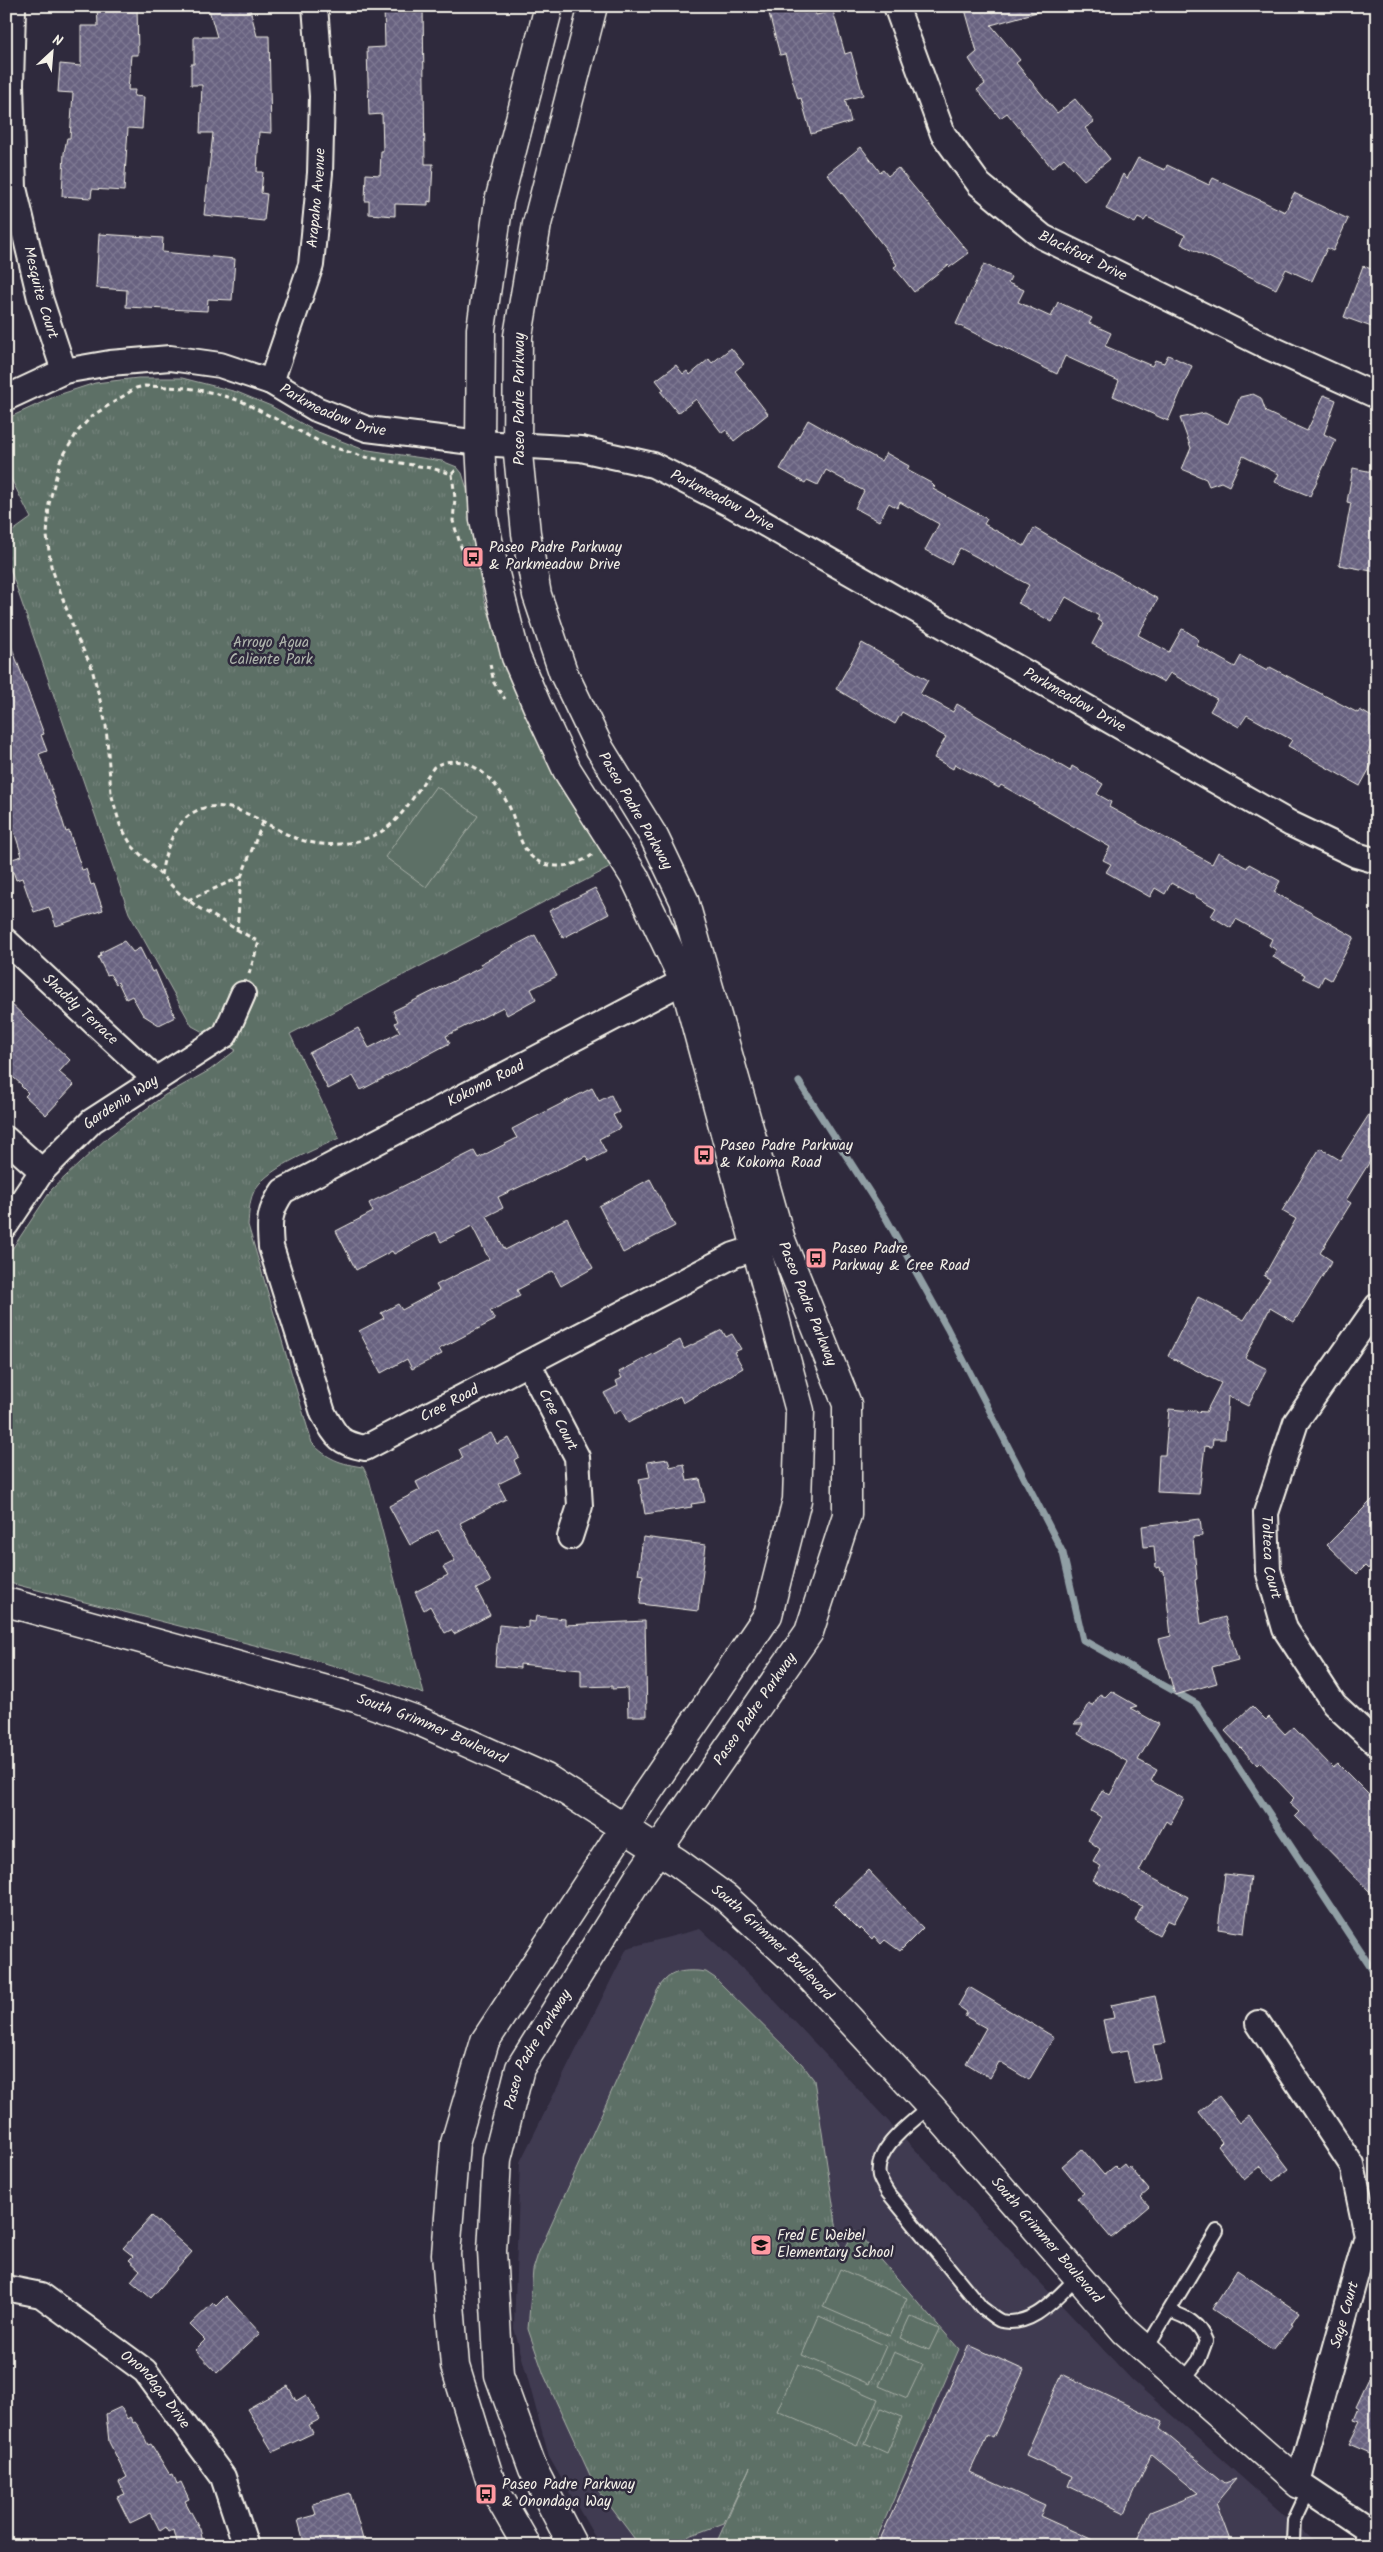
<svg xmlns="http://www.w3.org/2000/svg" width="1383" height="2552" viewBox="0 0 1383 2552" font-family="Kalam,sans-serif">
<defs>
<pattern id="grass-tufts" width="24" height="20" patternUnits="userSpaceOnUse" patternTransform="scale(1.25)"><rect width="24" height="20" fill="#5d6f66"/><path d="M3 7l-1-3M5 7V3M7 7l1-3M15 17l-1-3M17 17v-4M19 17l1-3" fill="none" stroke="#75847c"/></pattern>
<pattern id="building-cross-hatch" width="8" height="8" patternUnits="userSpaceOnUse" patternTransform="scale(1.25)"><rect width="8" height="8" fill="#686280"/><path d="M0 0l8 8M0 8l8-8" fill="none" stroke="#7e7992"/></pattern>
</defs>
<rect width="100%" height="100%" fill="#2f2a3d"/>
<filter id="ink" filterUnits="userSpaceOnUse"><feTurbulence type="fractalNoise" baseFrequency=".02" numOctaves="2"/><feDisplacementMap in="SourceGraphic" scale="10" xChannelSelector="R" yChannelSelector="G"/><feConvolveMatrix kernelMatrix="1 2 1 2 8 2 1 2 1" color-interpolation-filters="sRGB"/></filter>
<g filter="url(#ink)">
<!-- built -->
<path fill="#403b51" d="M700,1929L759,1984L1132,2380L1319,2546H600L549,2457L514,2328L520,2162L627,1948Z"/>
<!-- grass -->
<path fill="url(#grass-tufts)" stroke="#a8b0a7" d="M138,378H182L237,392L271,406L313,430L362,449L442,461L457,467L462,473L467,489L472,536L484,599L511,679L558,784L611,867L290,1034L339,1138C315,1150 271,1166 256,1188C249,1198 249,1213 248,1225L312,1443C327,1459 341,1464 363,1467L369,1479L424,1694L389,1682L321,1662L6,1582V1258L52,1189L108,1137L165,1095L210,1070L236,1050L192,1026L129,913L6,557V536L31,518L6,469V419L58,395L95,383Z
M698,1971L706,1972L715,1978L802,2064L814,2080L841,2256L855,2230L959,2349L876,2540L870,2537L867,2546H715L750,2467L724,2523L663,2546H640L595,2486L544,2375L528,2329L533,2270L538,2254L657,1991C667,1973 678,1970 698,1971Z"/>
<!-- pitch -->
<path fill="#5d6f66" stroke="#a8b0a7" d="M436,786L478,816L426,887L385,857Z
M840,2269L907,2298L890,2336L823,2307Z
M819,2316L886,2346L869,2384L802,2355Z
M910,2316L939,2329L929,2350L900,2338Z
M894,2352L923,2364L907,2398L879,2386Z
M798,2364L878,2399L857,2446L777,2411Z
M881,2408L902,2417L887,2453L865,2443Z"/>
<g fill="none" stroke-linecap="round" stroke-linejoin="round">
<!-- stream -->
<path stroke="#909ea4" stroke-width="7" d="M799,1082L886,1218L947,1328L1063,1553L1083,1640L1197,1704L1377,1977"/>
</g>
<!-- building -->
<path fill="url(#building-cross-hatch)" stroke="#f4f1e8" d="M97,6H137L138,55H131L128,90H135L134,96L144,97L142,129L128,128L124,191L92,189L91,198L62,196L64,153L67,138H70L73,93L58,92L60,64L81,66V26H98Z
M208,6H249L257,36H269L271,133L259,132L257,172H263L261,193L267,194L264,221L204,215L213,133H200L202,85H191V64H194V37H217Z
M384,6H423L425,164H433L431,202L428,201V205L395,204V216L369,214V201H365L366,174L380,175L381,151H383L382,114L369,115L367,48L385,47Z
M767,6H814L816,15L833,11L845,54L851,52L863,95L845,100L851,122L811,134L801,98L798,99L785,54L780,55Z
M964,6H1036L1037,12L991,25L1020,60L1016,63L1057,113L1075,99L1094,122L1085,128L1110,159L1084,180L1064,158L1052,168L1007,113L1000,118L977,90L985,84L969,59L977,52Z
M861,147L880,172L883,170L888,176L898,168L969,253L950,267L948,265L914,292L894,267L897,265L886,249L827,174Z
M1138,158L1165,170L1167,165L1209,185L1213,178L1285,212L1294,193L1348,219L1333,251L1327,248L1312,281L1286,269L1276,289L1181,244L1185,235L1147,217L1144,221L1138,218L1135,223L1106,209L1123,174L1127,179Z
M99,234L163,238L162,252L235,259L232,300L208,299L207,311L126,307L127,290L96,288Z
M984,264L1011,277L1008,283L1024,290L1018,302L1051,317L1058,302L1092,318L1089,323L1111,333L1105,346L1152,366L1155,360L1164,363L1168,355L1192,366L1168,421L1113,396L1119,381L1065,356L1057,374L956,324Z
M1363,266L1377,271V329L1344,317Z
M731,348L744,364L735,371L768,414L734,441L726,430L722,433L696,399L678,413L661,392L664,390L656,380L676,365L683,374L687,371L690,375L709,359L712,363Z
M1253,394L1261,398L1266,412L1307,431L1324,395L1336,400L1324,434L1336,440L1310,496L1275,482L1279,474L1243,456L1229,486L1221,482L1209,486L1206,479L1182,469L1191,448L1180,418L1205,413L1228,424L1240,397Z
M808,420L881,461L886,453L909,466L907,470L931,483L935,487L933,489L987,519L984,524L1024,546L1034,528L1158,599L1138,635L1169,652L1182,629L1185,630L1199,640L1196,645L1235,667L1241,656L1267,671L1270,667L1358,713L1360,710L1377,720V735L1367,754L1375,759L1360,786L1288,746L1292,740L1247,715L1239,727L1210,711L1217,699L1170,673L1164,682L1092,644L1103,623L1097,620L1099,616L1066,597L1052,622L1018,603L1029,585L960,548L951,564L925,550L939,524L900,502L897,508L889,503L879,521L855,508L864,491L826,470L818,485L807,480L805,483L780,469Z
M1353,468L1377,473V572L1339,565L1351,503L1347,502Z
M6,640H9L44,734L41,735L47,751L39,754L62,819L66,832L69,831L82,870L86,869L91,885L94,884L103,910L56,926L49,907L34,912L22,878L16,880L9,860L22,856L6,806Z
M862,643L928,680L920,694L953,712L957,704L1070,771L1072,766L1103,784L1097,794L1111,802L1109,807L1212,864L1218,852L1247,868L1249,864L1280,881L1274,892L1354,937L1331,980L1324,976L1319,986L1303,978L1305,975L1273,957L1276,950L1269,945L1272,939L1236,919L1231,928L1211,916L1216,908L1171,883L1165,894L1155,888L1150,897L1106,872L1111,864L1103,860L1110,847L1001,785L999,788L955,764L953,769L934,758L946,737L902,712L895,724L836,689Z
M595,888L609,914L563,938L549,911Z
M535,935L557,976L531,989L536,999L507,1015L503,1007L446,1036L450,1043L361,1090L353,1076L328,1089L309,1053L358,1028L369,1048L400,1032L395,1023L398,1021L393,1011L482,967L480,964Z
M124,941L133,952L140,948L152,972L155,970L175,1017L159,1025L143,1015L132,996L126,999L118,982L116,984L110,974L107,975L98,957L101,956L100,953Z
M6,999L70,1060L59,1072L74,1085L46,1115L25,1096L28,1093L21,1086L22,1085L6,1071Z
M592,1088L599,1101L611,1095L619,1112L613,1115L620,1128L599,1139L606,1152L589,1161L586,1156L498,1197L503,1208L487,1216L505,1250L567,1218L593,1268L561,1286L553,1271L517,1290L520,1296L490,1311L495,1320L439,1349L442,1354L412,1369L407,1359L381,1373L359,1331L384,1318L381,1313L398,1304L402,1310L439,1290L436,1285L489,1259L472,1226L441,1242L436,1232L394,1254L392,1251L356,1270L336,1231L373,1212L369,1203L474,1151L478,1158L517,1138L512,1129Z
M1377,1102V1150L1346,1200L1351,1203L1320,1253L1332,1261L1294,1322L1270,1308L1245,1358L1267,1369L1248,1406L1228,1396L1225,1439H1213L1212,1447L1205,1446L1199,1494L1157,1492L1159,1455H1165L1169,1409L1206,1412L1221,1383L1168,1356L1198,1297L1244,1320L1270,1279L1264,1276L1296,1219L1282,1211L1320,1148L1340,1160Z
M650,1179L675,1226L623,1253L599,1206Z
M722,1330L726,1337L732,1334L741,1349L734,1352L743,1368L683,1403L680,1396L628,1423L621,1409L614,1413L604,1393L618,1386L616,1381L622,1378L619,1372L680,1340L684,1349Z
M491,1433L497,1444L509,1438L519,1457L514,1460L520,1473L498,1484L506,1499L460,1523L491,1582L476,1589L490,1615L454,1634L451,1630L445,1633L430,1606L424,1610L415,1592L448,1575L443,1567L455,1561L438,1530L410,1545L389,1506L420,1490L416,1482L463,1458L459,1449Z
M668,1459L670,1467L684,1464L687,1481L700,1479L705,1502L691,1504L692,1507L645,1514L639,1479L650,1477L647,1462Z
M1377,1495V1559L1368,1569L1365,1566L1357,1574L1327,1545Z
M1200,1519L1202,1536L1193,1537L1197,1579L1195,1580L1201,1624L1225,1617L1238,1660L1212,1667L1217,1683L1175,1695L1159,1639L1171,1636L1164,1571L1161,1572L1160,1567L1156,1568L1154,1546L1144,1547L1142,1526Z
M643,1537L706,1545L698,1611L640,1604L643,1575L638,1574Z
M536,1616L565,1619V1625L645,1621L647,1716H628L627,1688L612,1689V1686L581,1687V1670L520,1664V1668L495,1666L499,1625L528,1628V1621L535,1622Z
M1111,1691L1137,1706L1130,1708L1159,1724L1138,1760L1157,1770L1151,1781L1184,1799L1170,1824L1166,1821L1139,1871L1188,1897L1174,1923L1167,1920L1159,1935L1135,1921L1142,1906L1093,1880L1101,1866L1093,1862L1100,1849L1088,1840L1101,1817L1091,1811L1102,1790L1110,1795L1128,1762L1078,1734L1083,1724H1074L1082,1717L1089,1704L1093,1706L1100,1694L1105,1697Z
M1252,1706L1266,1720L1269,1717L1285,1734L1293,1727L1333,1768L1338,1764L1377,1803V1899L1295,1816L1299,1812L1289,1803L1294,1798L1260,1762L1257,1765L1225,1731Z
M868,1870L923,1928L900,1951L885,1940L881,1944L874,1936L872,1939L861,1928L859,1930L833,1904Z
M1225,1874L1251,1877L1244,1933L1218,1929Z
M969,1987L1054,2037L1029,2080L999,2062L990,2078L966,2063L986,2028L965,2016L967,2012L958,2006Z
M1155,1996L1166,2043L1153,2045L1160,2078L1134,2084L1127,2051L1110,2054L1103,2020L1114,2018L1111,2005Z
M1219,2096L1240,2123L1249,2116L1289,2169L1273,2181L1261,2166L1244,2180L1218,2146L1222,2142L1199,2112Z
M1082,2149L1104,2175L1115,2166L1118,2169L1124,2164L1127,2168L1129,2166L1149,2190L1141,2197L1149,2206L1111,2238L1077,2198L1084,2193L1062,2166Z
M152,2216L192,2252L151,2298L131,2281L140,2270L129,2260L133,2256L123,2248Z
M1237,2270L1299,2312L1291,2324L1293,2325L1273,2350L1212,2309Z
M226,2296L260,2333L217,2373L195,2350L205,2340L190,2325L213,2303L216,2306Z
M969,2345L1024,2370L993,2438L987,2435L970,2472L1045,2506L1040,2516L1106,2546H877Z
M1377,2361V2456L1349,2444L1360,2422L1354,2420L1359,2408L1356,2406Z
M1062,2374L1163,2422L1160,2429L1225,2483L1236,2479L1216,2503L1232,2546H1134L1150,2512L1198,2493L1151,2454L1125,2513L1068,2486L1072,2476L1026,2455Z
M288,2386L296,2401L306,2395L320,2419L309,2425L313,2433L273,2452L247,2409Z
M121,2407L127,2419L130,2417L133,2423L135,2422L139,2427L148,2445L151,2444L170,2475L173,2474L177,2484L181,2482L189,2499L185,2501L200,2529L204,2546H177L173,2530L169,2532L166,2527L160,2531L151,2513L130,2523L117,2497L125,2494L119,2482L127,2477L109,2442L106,2414Z
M350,2493L364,2543L354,2546H305L298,2520L316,2515L313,2504Z"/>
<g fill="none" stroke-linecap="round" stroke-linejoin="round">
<!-- service casing -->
<g stroke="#f4f1e8" stroke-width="16">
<path id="service" d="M930,2106C912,2123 874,2147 879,2176C881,2182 885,2188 888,2193L982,2308C988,2312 995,2319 1001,2321C1034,2328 1057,2296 1078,2277
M1169,2311C1187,2317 1199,2323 1206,2341L1199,2360L1183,2381
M1146,2349L1217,2231
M1293,2542L1294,2520L1308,2490
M1359,2546L1366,2529"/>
</g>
<!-- minor casing -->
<g stroke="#f4f1e8" stroke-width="28">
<g id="minor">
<path id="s1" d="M896,6L943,134L979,184L1043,237L1266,346L1377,396"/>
<path id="s2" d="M6,10L13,9L11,84L14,188L40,298L64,371"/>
<path id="s3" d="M271,382L311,265L320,173L322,96L315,6"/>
<path id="s4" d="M6,398L64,371L110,363L170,358L220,365L271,382L316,409L367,429L480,443L581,449L653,465L732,505L1291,824L1356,855L1377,861"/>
<path id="s5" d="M6,941L155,1079"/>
<path id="s6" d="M700,975L684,981L283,1191C268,1212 269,1223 271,1247L323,1413C336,1436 338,1443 365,1448L734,1255L772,1243"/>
<path d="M6,1139L42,1171"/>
<path id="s7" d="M6,1225L42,1171L92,1121L225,1035L243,994"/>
<path id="s8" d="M1377,1306L1296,1422L1266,1513L1268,1570L1285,1629L1334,1704L1377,1744"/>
<path id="s9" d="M528,1363L577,1457L580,1506L570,1537"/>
<path d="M1258,2023L1352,2165L1367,2235L1298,2483L1377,2536"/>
<path id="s10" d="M6,2288L41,2295L145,2371L223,2477L246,2546"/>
</g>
</g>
<!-- tertiary casing -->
<g stroke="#f4f1e8" stroke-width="31">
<g id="tertiary">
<path id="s11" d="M6,1602L356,1698L419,1721L546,1778L677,1862L726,1898L800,1966L930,2106L1125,2331L1298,2483"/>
</g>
</g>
<!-- secondary casing -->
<g stroke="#f4f1e8" stroke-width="31">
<g id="secondary">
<path d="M527,2546L491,2483L455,2366L446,2254L455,2143L485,2041L645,1796L768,1615L797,1500L800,1411L684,981L634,876L567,770L539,710L516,657L495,574L484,520L480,443L481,329L499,201L549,6"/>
<path id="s12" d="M573,2546L533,2469L499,2375L492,2251L497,2159L520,2068L639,1877L809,1632L847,1515V1404L781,1240L684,900L654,837L600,749L563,672L537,595L526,533L517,444L518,336L537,224L593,6"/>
</g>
</g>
<!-- path -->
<path stroke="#f4f1e8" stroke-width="3" stroke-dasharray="5 4" stroke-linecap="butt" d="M452,474L455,498L453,521L463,553
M490,664L494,683L505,699
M161,875C170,822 196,788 254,817C271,825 289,838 309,842C331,847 354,844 375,835C402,823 417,789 434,767C465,748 495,779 509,806C516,821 518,840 528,853C544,872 574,868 592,855
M188,900L241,877
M237,931L241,877L263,822
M249,974L259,942L199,908L180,894L132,846L120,825L111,793L106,725L99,696L91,665L77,638L51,566L47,536L49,504L60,461L78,431L92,416L136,388L145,386L188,388L214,393L241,401L326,445L365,457L431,468L452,474L456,470"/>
<!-- service -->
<use href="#service" stroke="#2f2a3d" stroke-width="12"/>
<!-- minor -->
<use href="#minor" stroke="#2f2a3d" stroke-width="24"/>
<!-- tertiary -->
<use href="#tertiary" stroke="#2f2a3d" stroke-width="28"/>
<!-- secondary -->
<use href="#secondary" stroke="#2f2a3d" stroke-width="28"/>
</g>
</g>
<!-- icons -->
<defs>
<g id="bus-square" transform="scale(1.125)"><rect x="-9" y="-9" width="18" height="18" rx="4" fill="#ff9aa2" stroke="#2f2a3d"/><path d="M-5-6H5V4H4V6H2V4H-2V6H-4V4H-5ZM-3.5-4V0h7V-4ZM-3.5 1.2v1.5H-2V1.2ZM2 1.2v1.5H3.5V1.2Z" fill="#111"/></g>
<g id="school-square" transform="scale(1.125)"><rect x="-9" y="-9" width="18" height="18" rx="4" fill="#ff9aa2" stroke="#2f2a3d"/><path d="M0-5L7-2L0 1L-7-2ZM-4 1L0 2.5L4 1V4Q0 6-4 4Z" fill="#111"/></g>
</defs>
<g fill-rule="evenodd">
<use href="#bus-square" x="473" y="557"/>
<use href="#bus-square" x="704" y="1155"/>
<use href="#bus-square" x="816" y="1258"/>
<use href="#school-square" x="761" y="2245"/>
<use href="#bus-square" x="486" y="2494"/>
</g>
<g text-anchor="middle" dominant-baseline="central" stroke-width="5" stroke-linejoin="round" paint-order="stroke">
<!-- street labels -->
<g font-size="15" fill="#f4f1e8" stroke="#2f2a3d">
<text stroke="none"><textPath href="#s3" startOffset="191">Arapaho Avenue</textPath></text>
<text stroke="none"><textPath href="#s1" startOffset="325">Blackfoot Drive</textPath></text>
<text stroke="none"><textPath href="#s2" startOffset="294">Mesquite Court</textPath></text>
<text transform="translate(520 399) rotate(-90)">Paseo Padre Parkway</text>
<text stroke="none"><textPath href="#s4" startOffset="344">Parkmeadow Drive</textPath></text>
<text stroke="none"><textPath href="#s4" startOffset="749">Parkmeadow Drive</textPath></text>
<text stroke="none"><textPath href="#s4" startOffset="1154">Parkmeadow Drive</textPath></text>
<text transform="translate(635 811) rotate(60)">Paseo Padre Parkway</text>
<text stroke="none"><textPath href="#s5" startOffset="101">Shaddy Terrace</textPath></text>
<text transform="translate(486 1084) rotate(-27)">Kokoma Road</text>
<text stroke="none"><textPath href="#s7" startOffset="170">Gardenia Way</textPath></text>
<text transform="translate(807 1304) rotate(68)">Paseo Padre Parkway</text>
<text stroke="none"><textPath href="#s6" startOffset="856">Cree Road</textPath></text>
<text stroke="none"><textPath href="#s9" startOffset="64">Cree Court</textPath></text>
<text stroke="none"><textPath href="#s8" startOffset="282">Tolteca Court</textPath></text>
<text stroke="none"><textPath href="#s12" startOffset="926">Paseo Padre Parkway</textPath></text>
<text stroke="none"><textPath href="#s11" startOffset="445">South Grimmer Boulevard</textPath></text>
<text stroke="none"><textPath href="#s11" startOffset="850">South Grimmer Boulevard</textPath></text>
<text stroke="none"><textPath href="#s12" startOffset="521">Paseo Padre Parkway</textPath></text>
<text stroke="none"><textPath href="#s11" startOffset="1255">South Grimmer Boulevard</textPath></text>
<text transform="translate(1345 2315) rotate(-74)">Sage Court</text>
<text stroke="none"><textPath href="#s10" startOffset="185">Onondaga Drive</textPath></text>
</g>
<!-- poi labels -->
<g font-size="15" fill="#f4f1e8" stroke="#2f2a3d" text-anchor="start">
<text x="489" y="548">Paseo Padre Parkway<tspan x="489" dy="17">&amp; Parkmeadow Drive</tspan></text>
<text x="720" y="1146">Paseo Padre Parkway<tspan x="720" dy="17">&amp; Kokoma Road</tspan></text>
<text x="832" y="1249">Paseo Padre<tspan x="832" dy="17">Parkway &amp; Cree Road</tspan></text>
<text x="777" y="2236">Fred E Weibel<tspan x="777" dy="17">Elementary School</tspan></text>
<text x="502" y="2485">Paseo Padre Parkway<tspan x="502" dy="17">&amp; Onondaga Way</tspan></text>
</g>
<!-- park labels -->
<g font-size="15" fill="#b0b6ae" stroke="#2f2a3d">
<text x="271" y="643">Arroyo Agua<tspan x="271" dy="17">Caliente Park</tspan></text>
</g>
</g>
<!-- margin -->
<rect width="1383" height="2552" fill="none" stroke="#2f2a3d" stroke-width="25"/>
<rect x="12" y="12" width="1358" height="2527" fill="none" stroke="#f4f1e8" stroke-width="2" filter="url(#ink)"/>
<!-- north arrow -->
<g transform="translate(52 52) rotate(26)" stroke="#2f2a3d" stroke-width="4" paint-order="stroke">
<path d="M0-4L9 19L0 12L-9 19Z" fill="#f4f1e8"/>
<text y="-8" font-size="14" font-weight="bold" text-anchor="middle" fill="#f4f1e8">N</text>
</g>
</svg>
